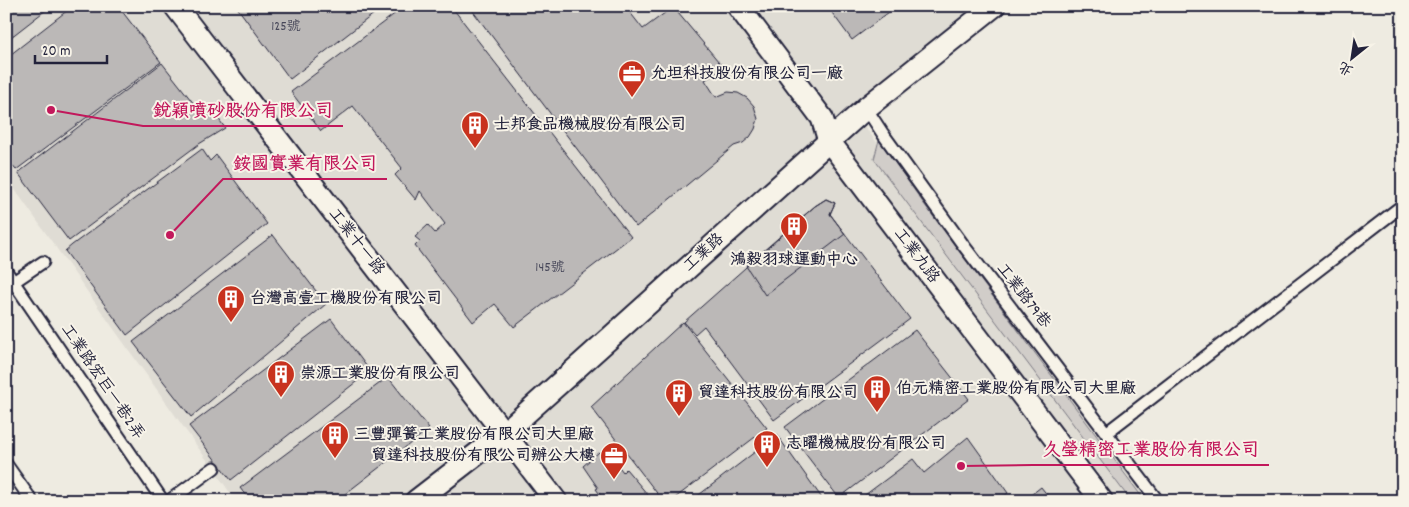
<svg xmlns="http://www.w3.org/2000/svg" width="1409" height="507" viewBox="0 0 1409 507" font-family="Dekko,'LXGW WenKai TC',sans-serif">
<rect width="100%" height="100%" fill="#eeebe1"/>
<filter id="ink" filterUnits="userSpaceOnUse"><feTurbulence type="fractalNoise" baseFrequency=".02" numOctaves="2"/><feDisplacementMap in="SourceGraphic" scale="10" xChannelSelector="R" yChannelSelector="G"/><feConvolveMatrix kernelMatrix="1 2 1 2 8 2 1 2 1" color-interpolation-filters="sRGB"/></filter>
<g filter="url(#ink)">
<!-- built -->
<path fill="#dfdcd4" d="M6,6H998L855,114L1151,501H236L6,177Z"/>
<!-- green -->
<path fill="#d1cdc9" stroke="#7a7882" d="M879,140L924,204L1145,501H1131L874,159Z"/>
<!-- building -->
<path fill="#bbb8b7" stroke="#22223b" d="M6,6H51L6,41Z
M73,6H118L161,62L16,170L6,158V58Z
M236,6H384L290,79Z
M405,6H451L631,237L514,327L495,304L473,322L415,246L420,241L415,237L428,225L435,233L445,224L420,191L416,200L395,175L402,168L353,106L321,131L291,92Z
M469,6H625L643,29L673,7L724,68L705,80L716,97L728,92L738,93L747,98L754,106L758,119L755,129L750,137L743,143L734,146L636,227Z
M827,6H897L852,40Z
M162,63L202,114L211,108L225,128L199,144L69,241L18,173Z
M202,149L210,161L216,155L267,224L127,335L65,251L72,245Z
M826,199L835,203L830,214L910,319L774,420L704,326L695,334L684,322L815,206Z
M826,199L835,203L830,214L845,234L765,295L746,266L815,206Z
M273,235L326,304L191,417L133,342Z
M331,319L370,371L231,480L189,426Z
M683,322L767,428L671,501H663L591,407Z
M915,330L969,399L839,498L785,427Z
M388,377L429,429L336,501H250L240,488Z
M777,435L824,501H691Z
M968,437L1008,493L998,501H857L913,459L924,473Z
M599,452L609,463L613,459L623,472L626,469L653,501H605L596,489L598,488L583,466Z
M1041,487L1052,501H1023Z"/>
<g fill="none" stroke-linecap="round" stroke-linejoin="round">
<!-- service casing -->
<g stroke="#22223b" stroke-width="15">
<path id="service" d="M866,108L883,134L964,246L1158,501
M6,271L163,501
M6,287L43,262
M1106,433L1403,205
M6,464L32,501
M169,501L214,468"/>
</g>
<!-- minor casing -->
<g stroke="#22223b" stroke-width="25">
<path id="minor" d="M175,6L556,501
M738,6L822,118L829,141L1102,501
M416,501L504,433L866,108L994,6"/>
</g>
<!-- service -->
<use href="#service" stroke="#f7f3e8" stroke-width="11"/>
<!-- minor -->
<use href="#minor" stroke="#f7f3e8" stroke-width="21"/>
</g>
</g>
<!-- icons -->
<defs>
<g id="office-pin" transform="scale(1.4375)"><path d="M0 17L-7.5 6A9.5 9.5 0 1 1 7.5 6Z" fill="#c8321e" stroke="#f7f3e8"/><path d="M-6-3h4V-5.5h4V-3h4V5H-6ZM-1-4.5V-3h2v-1.5ZM-6 0V1H6V0Z" fill="#fff"/></g>
<g id="building-pin" transform="scale(1.4375)"><path d="M0 17L-7.5 6A9.5 9.5 0 1 1 7.5 6Z" fill="#c8321e" stroke="#f7f3e8"/><path d="M-4-6H4V6H1V3H-1V6H-4ZM-2.5-4.3h1.7v1.8h-1.7ZM.8-4.3h1.7v1.8H.8ZM-2.5-1h1.7V.8h-1.7ZM.8-1h1.7V.8H.8Z" fill="#fff"/></g>
</defs>
<g fill-rule="evenodd">
<use href="#office-pin" x="632" y="74"/>
<use href="#building-pin" x="475" y="125"/>
<use href="#building-pin" x="794" y="226"/>
<use href="#building-pin" x="231" y="299"/>
<use href="#building-pin" x="281" y="374"/>
<use href="#building-pin" x="877" y="389"/>
<use href="#building-pin" x="679" y="393"/>
<use href="#building-pin" x="335" y="435"/>
<use href="#building-pin" x="767" y="444"/>
<use href="#office-pin" x="614" y="456"/>
</g>
<g text-anchor="middle" dominant-baseline="central" stroke-width="4" stroke-linejoin="round" paint-order="stroke">
<!-- number labels -->
<g font-size="14" fill="#48485a">
<text x="286" y="27">125號</text>
<text x="550" y="268">145號</text>
</g>
<!-- poi labels -->
<g font-size="16" font-weight="bold" fill="#22223b" stroke="#f7f3e8" text-anchor="start">
<text x="651" y="74">允坦科技股份有限公司一廠</text>
<text x="494" y="125">士邦食品機械股份有限公司</text>
<text x="794" y="260" text-anchor="middle">鴻毅羽球運動中心</text>
<text x="250" y="299">台灣高壹工機股份有限公司</text>
<text x="300" y="374">崇源工業股份有限公司</text>
<text x="896" y="389">伯元精密工業股份有限公司大里廠</text>
<text x="698" y="393">貿達科技股份有限公司</text>
<text x="354" y="435">三豐彈簧工業股份有限公司大里廠</text>
<text x="786" y="444">志曜機械股份有限公司</text>
<text x="595" y="456" text-anchor="end">貿達科技股份有限公司辦公大樓</text>
</g>
<!-- street labels -->
<g font-size="16" fill="#22223b" stroke="#f7f3e8">
<text transform="translate(356 242) rotate(52)">工業十一路</text>
<text transform="translate(704 253) rotate(-42)">工業路</text>
<text transform="translate(916 256) rotate(53)">工業九路</text>
<text transform="translate(1023 296) rotate(52)">工業路79巷</text>
<text transform="translate(102 382) rotate(56)">工業路宏巨一巷2弄</text>
</g>
</g>
<!-- callouts -->
<path fill="none" stroke="#c2185b" stroke-width="2" d="M51 110L143 126H343M170 235L223 179H387M961 466L1033 465H1269"/>
<g fill="#c2185b" stroke="#f7f3e8" stroke-width="2">
<circle cx="51" cy="110" r="5"/>
<circle cx="170" cy="235" r="5"/>
<circle cx="961" cy="466" r="5"/>
</g>
<g font-size="18" text-anchor="middle" font-weight="bold" fill="#c2185b" stroke="#f7f3e8" stroke-width="4" stroke-linejoin="round" paint-order="stroke">
<text x="243" y="116">銳穎噴砂股份有限公司</text>
<text x="305" y="169">銨國實業有限公司</text>
<text x="1151" y="455">久瑩精密工業股份有限公司</text>
</g>
<!-- margin -->
<rect width="1409" height="507" fill="none" stroke="#f7f3e8" stroke-width="25"/>
<rect x="12" y="12" width="1384" height="482" fill="none" stroke="#22223b" stroke-width="2" filter="url(#ink)"/>
<!-- north arrow -->
<g transform="translate(1352 58) rotate(210)" stroke="#f7f3e8" stroke-width="4" paint-order="stroke">
<path d="M0-4L9 19L0 12L-9 19Z" fill="#22223b"/>
<text y="-8" font-size="14" font-weight="bold" text-anchor="middle" fill="#22223b">北</text>
</g>
<!-- scale -->
<path d="M35 55v8h72v-8" fill="none" stroke="#22223b" stroke-width="2.5"/>
<text x="42" y="55" font-size="15" fill="#22223b" stroke="#f7f3e8" stroke-width="4" paint-order="stroke">20 m</text>
</svg>
